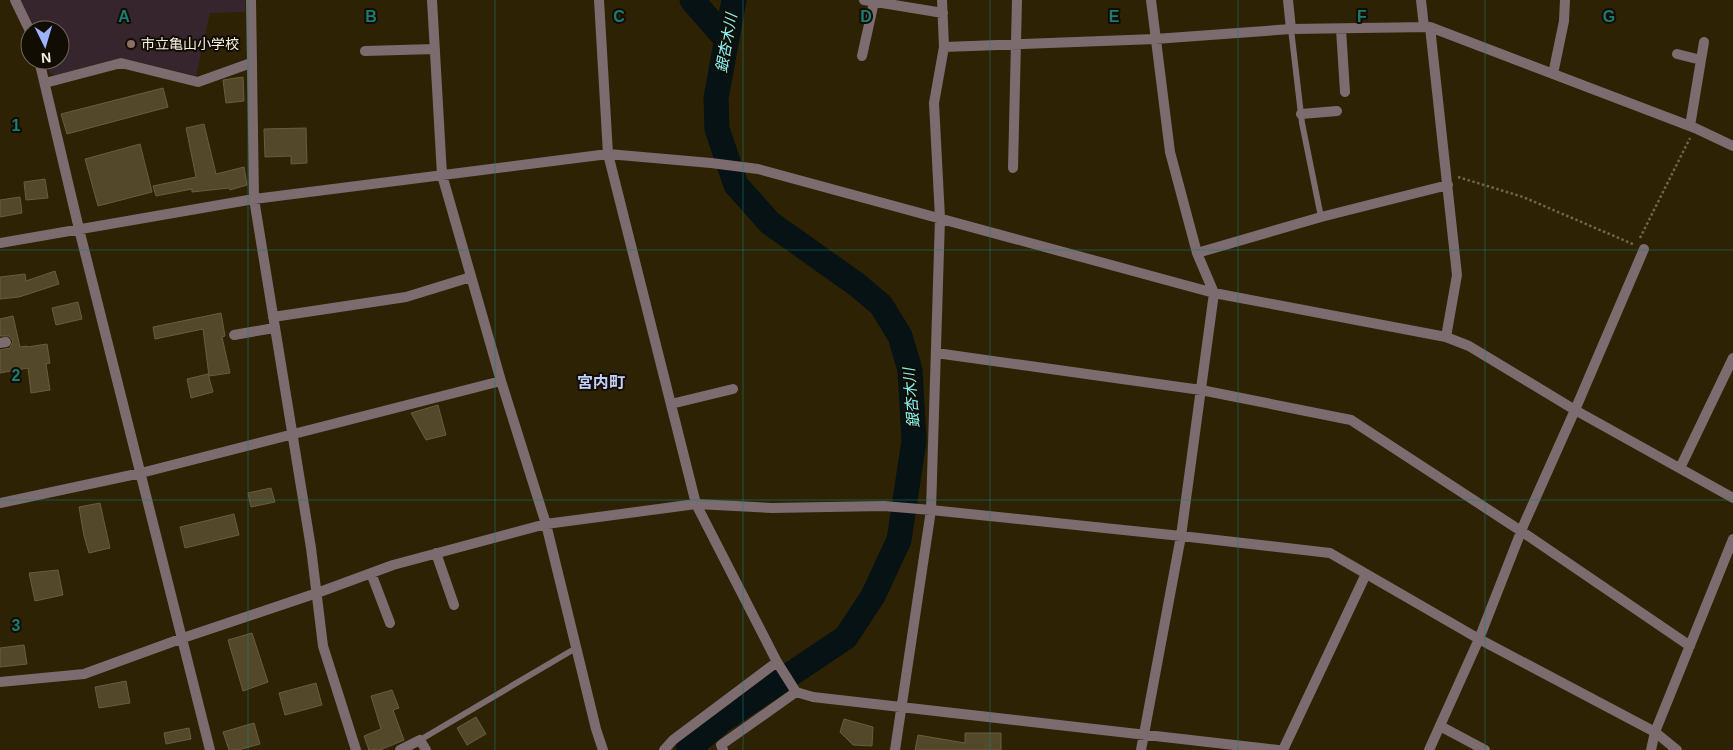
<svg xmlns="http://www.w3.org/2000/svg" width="1733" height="750" viewBox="0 0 1733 750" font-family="Arial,'Noto Sans JP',sans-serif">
<rect width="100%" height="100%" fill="#2e2204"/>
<!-- education -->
<path fill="#37252d" d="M20,0H245V12L210,13L196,76L121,58L55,75L49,72L46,60H60V30H36Z"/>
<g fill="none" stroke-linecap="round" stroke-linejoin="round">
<!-- river -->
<path stroke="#061213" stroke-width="25" d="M692,0L727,40
M688,750L721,721L846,637L873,596L899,540L914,441L910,370L900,336L881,305L856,284L770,223L736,185L717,129L716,98L734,0"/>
</g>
<!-- building -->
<path fill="#54482a" stroke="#6a5d3f" d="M243,77L244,101L226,103L223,80Z
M163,88L168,107L67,134L61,114Z
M204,124L216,174L244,167L247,185L230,190L229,188L192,192V189L156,196L153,186L196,177L186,128Z
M306,128L307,163L291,164V156L265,157L264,129Z
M140,144L152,192L98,206L85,159Z
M45,179L48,198L26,200L24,182Z
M20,197L22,213L0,217V200Z
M55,271L59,284L19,297L0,299V277L25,274L26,281Z
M78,302L82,319L56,325L52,308Z
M221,313L225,336L222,337L230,373L209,376L203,329L155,339L153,327Z
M13,316L20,347L27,346V347L47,344L50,363L46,364L50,390L31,393L28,368L0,373V350L10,348L13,341L9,336H0V319Z
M208,374L213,392L191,398L187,379Z
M438,405L446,435L426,440L411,413Z
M271,488L275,502L251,507L248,493Z
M100,503L110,548L89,553L84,536L79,507Z
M234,514L239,535L185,548L180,527Z
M58,570L63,595L35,601L29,573Z
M252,633L268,682L243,691L228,640Z
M24,645L27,664L0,667V648Z
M126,681L130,703L99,708L95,687Z
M316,683L322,705L285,715L279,693Z
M392,690L399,708L393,710L404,740L380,750H369L364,736L381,729L371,696Z
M476,717L486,734L467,745L457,728Z
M844,719L873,727L872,746L853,745L840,732Z
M254,723L260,744L238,750H229L223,732Z
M189,728L191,739L166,744L164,733Z
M965,733H1001V750H915L918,735L965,743Z"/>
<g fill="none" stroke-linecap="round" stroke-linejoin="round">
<!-- path -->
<path stroke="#70664c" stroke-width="2.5" stroke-dasharray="2.5 2.5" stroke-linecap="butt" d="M1458,177L1523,197L1635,245
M1640,238L1690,138"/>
<!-- service -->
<path stroke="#7d6c6f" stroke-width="6" d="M1291,29L1302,123L1321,217
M420,740L576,648"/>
<!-- minor -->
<path stroke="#7d6c6f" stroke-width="10" d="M15,0L30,31
M251,0L254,199L311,548L323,646L356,750
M432,0L442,175L501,381L546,524L596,729L603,750
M599,0L608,154L696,504L777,662L796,692L813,697L1278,750
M864,0L943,13
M1288,0L1291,29
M1421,0L1424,27
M1430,27L1457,275L1446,337
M1341,29L1345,92
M944,47L1155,39L1291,29L1430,27L1695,128L1733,146
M365,51L435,49
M1677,54L1701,60
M862,56L874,2
M39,60L79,229L210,750
M1553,74L1564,21L1565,0
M45,83L121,63L198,82L251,63
M1301,114L1337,111
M1690,126L1704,42
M1013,168L1017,0
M0,243L254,199L608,154L711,163L758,169L1214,293L1446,337L1469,346L1575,410L1733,498
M1197,253L1321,217L1448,185
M273,317L406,297L471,277
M234,335L274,328
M0,343L6,342
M936,353L1201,390L1351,420L1521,531L1690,646
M671,404L733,389
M1680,468L1733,358
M0,503L141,473L501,381
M436,553L454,605
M371,573L390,623
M0,682L84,674L183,638L317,593L393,565L546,524L696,504L772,508L884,506L931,510L1181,536L1330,553L1479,639L1655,732L1677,750
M1440,726L1485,750
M400,750L420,740L426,750
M664,750L673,740L777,662
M723,750L721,745L796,692
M895,750L931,510L940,218L934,103L944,47L942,0
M1141,750L1181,536L1214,293L1197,253L1170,152L1151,0
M1283,750L1366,574
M1429,750L1479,639L1524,524L1575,410L1644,249
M1651,750L1655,732L1733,539"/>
</g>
<!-- grid -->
<path fill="none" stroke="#1b7c74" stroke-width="1" stroke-opacity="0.55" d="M248,0V750M495,0V750M743,0V750M990,0V750M1238,0V750M1485,0V750M0,250H1733M0,500H1733"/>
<!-- markers -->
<circle fill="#8d6e63" stroke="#120d03" stroke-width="2" cx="131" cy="44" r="5"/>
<g text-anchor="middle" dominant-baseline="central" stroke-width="4" stroke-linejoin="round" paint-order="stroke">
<!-- poi labels -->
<g font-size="14" fill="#f7efde" stroke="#120d03" text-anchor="start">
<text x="141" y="44">市立亀山小学校</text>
</g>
<!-- water labels -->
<g font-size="15" font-style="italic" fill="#8df8fc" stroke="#120d03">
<text transform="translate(726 43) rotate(-80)">銀杏木川</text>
<text transform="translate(911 398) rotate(-95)">銀杏木川</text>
</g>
<!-- quarter labels -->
<g font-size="16" font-weight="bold" fill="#c2cff8" stroke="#120d03">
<text x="601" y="382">宮内町</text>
</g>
</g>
<g font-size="16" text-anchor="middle" font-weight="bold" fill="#1b7c74" stroke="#120d03" stroke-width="4" stroke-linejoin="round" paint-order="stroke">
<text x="124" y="22">A</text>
<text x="371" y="22">B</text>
<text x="619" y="22">C</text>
<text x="866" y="22">D</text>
<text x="1114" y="22">E</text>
<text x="1362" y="22">F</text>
<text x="1609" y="22">G</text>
<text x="16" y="131">1</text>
<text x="16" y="381">2</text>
<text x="16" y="631">3</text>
</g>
<!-- north arrow -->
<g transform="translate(45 45) rotate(175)"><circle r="24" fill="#120d03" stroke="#6e675b"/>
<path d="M0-4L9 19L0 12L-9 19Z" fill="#9eb3fd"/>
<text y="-8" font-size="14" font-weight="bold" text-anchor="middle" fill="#f7efde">N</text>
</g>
</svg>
